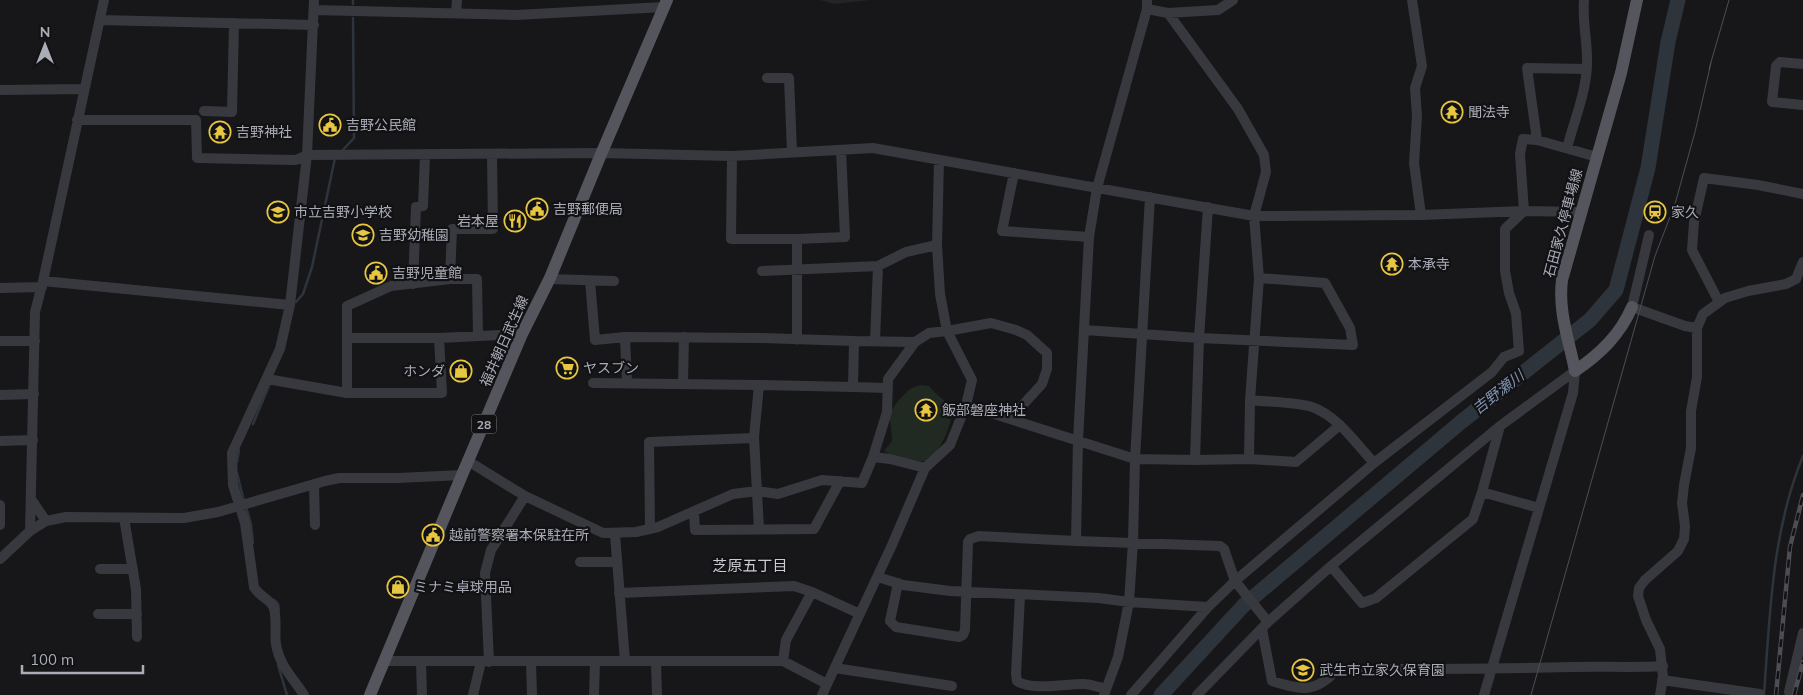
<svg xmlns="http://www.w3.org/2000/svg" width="1803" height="695" viewBox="0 0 1803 695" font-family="Mulish,'Noto Sans JP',sans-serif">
<rect width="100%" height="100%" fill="#171719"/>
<!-- built -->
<path fill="#242326" d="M820,0H870L834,4Z"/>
<!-- green -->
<path fill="#212923" d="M921,385L929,386C936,395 945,400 953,408C951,427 942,446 930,460C916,464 896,458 884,451L892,441C892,418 883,416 902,397C910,389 910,388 921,385Z"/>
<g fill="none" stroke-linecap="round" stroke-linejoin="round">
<!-- stream -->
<path stroke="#2e343c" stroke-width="2.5" d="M353,0V4
M341,152L354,138L353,18
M296,302L303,294L312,267L335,158
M253,424L271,381
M237,462L239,450
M237,473L244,501
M246,507L251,524
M251,525L253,543
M274,600L278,604L279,610
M278,665L287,695
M1764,694C1770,613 1772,531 1803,456"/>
<!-- river -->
<path stroke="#2e343c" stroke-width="15" d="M1161,695L1244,605L1461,422L1590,320L1616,290L1648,168L1668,42L1678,0"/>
<!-- minor -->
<path stroke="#38393e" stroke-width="10" d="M1147,0V9L1097,188L1089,237L1078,440L1076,541L1220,546L1224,549L1235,581L1268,622
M1412,0L1422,66L1415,88L1417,116L1414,163L1421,215
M1147,9L1168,13L1218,10L1233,0
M314,10L516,15L664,7
M456,12L457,0
M1168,13L1238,109L1264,155L1266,172L1254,216L1259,278L1250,400L1249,459
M100,20L314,25
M1803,64L1780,62L1776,66L1772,102L1803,105
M767,78H789L792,152
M0,90L84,89
M204,111L232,112L234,23
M77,120H196L197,158L296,160L307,155L601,153L732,156L873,148L1254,216L1421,215L1524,211L1581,212
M1537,140L1527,68L1587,69
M1567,148C1574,121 1586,93 1587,65C1588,43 1582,22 1584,0
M732,156L731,239H797V340
M1014,173L1002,231L1089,237
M1649,235L1632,307L1685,326L1697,328
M797,239L845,237L841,150
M762,271L878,266L906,252L937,245
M450,279L452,229H493L492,155
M549,279L614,281
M43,281L290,305
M590,281L595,340L625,337L760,338L854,341L853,387L759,385L754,437L759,529
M413,284L416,207L423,206L425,155
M0,288L42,287
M1719,302L1692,250L1694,222L1704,178L1758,185L1803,194
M1085,330L1199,338L1353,345L1350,328L1325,283L1259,278
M625,337L627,383
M347,338H439L522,334
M0,341H35
M854,341L915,342L929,333L947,331L991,323L1016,330L1027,335L1047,353V369L1042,384L1010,419
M875,341L878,266
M267,379L347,393H442L439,338
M593,383L759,385
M683,384L684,337
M853,387L887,388
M347,393V306L391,286L450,279H477L478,336
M0,395L34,394
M1250,400C1267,402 1296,402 1312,407C1338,416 1356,444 1374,463
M966,405L1135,459L1195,460L1249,459L1296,462L1340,425
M0,441L33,440
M873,457L887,412L888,379L915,342
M1195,460L1199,338L1208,207
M468,461L525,496L603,533L636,532L658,527L733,494L757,491L778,494L822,480L862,483L873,457L890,459L925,468
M314,484L315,525
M1482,492L1539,508
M31,499L46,521
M0,505V525
M694,512L695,530L814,529L840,481
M124,518L136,589L137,637
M650,529L649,442L754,438
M30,531L35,312L43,281L104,0
M615,534L625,661
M0,559L30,531L46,521L66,517L184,518L218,512L325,481L339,478H398L462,475
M580,562H616
M1331,566L1362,603L1376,598L1473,519L1482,492L1500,426
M100,569H133
M878,577L903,585L950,591L1099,598L1129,602L1208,607
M898,583L890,621L896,627L959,637L963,635L965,630L968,542L970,539L979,536L1076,541
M619,593L794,586L812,592
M1020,596L1016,674L1017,681C1031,691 1066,684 1083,684C1091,684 1098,687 1106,689
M98,614H137
M1262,629L1272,681C1301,690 1316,694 1337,669C1415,669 1493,669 1571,667C1602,666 1632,668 1663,666
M384,661H783L827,684
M783,661L786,640L812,592L860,614
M421,662L422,695
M489,662L485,573L491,550L525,496
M531,662L532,695
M656,662L657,695
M835,668L952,686
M1662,680L1760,694
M1789,692L1803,633
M304,695C293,678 279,665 276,644C274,633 278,617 273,606C269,599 259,596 254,587L245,523L233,485L232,453L280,349L290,305L307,155L314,0
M473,695L481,662
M594,695L595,661
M822,695L892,545L925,468L950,445L966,405L972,380L947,331L940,294L937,245L939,160
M1104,695L1118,657L1129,602L1133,542L1135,459L1150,197
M1131,695L1208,607L1235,581L1374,463L1492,372L1504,357L1519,351L1516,313L1509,293L1505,271V229L1524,211L1520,154L1523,139L1537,140L1597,157
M1197,695L1268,622L1331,566L1500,426L1575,371
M1484,695L1573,393L1575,371
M1660,695L1663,677L1660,649L1646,620L1638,596L1639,588L1645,580L1678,551L1684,539L1685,526L1682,503L1684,485L1691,448V411L1697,377V328L1703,314L1725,298L1748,291L1786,284L1796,279L1803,262"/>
<!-- major -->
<path stroke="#55555d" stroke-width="12" d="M1632,307C1620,335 1600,354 1575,371C1569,340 1558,312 1562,280L1621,73L1637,0
M370,695L462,475L522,334L550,278L599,159L667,0"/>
<!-- tram -->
<path stroke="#4d4e55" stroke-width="1" d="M1709,69L1729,0
M1531,695L1655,256L1675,204L1695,132L1711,63"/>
<!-- rail casing -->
<g stroke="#4d4e55" stroke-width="4.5">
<path id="rail" d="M1776,695L1790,547L1803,495
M1794,695L1803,662"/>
</g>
<!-- rail -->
<use href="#rail" stroke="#121214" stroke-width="2.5" stroke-dasharray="8" stroke-linecap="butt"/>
</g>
<!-- icons -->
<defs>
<g id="temple-ring" transform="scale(1.125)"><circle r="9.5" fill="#121214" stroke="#e7c641" stroke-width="1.5"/><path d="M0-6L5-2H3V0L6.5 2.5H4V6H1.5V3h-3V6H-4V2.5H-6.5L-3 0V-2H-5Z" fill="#e7c641"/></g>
<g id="civic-ring" transform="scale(1.125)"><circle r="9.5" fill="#121214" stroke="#e7c641" stroke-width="1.5"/><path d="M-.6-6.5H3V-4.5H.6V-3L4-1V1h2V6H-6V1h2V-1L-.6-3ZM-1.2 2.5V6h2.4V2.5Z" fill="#e7c641"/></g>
<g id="school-ring" transform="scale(1.125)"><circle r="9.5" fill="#121214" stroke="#e7c641" stroke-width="1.5"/><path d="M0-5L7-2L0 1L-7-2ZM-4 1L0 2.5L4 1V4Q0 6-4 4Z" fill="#e7c641"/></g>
<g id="station-ring" transform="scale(1.125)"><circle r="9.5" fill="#121214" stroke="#e7c641" stroke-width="1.5"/><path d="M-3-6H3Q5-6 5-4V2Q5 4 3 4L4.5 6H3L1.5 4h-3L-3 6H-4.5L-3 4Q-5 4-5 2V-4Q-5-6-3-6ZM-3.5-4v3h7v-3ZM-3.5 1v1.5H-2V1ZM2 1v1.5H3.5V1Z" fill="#e7c641"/></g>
<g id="restaurant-ring" transform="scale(1.125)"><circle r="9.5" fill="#121214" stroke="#e7c641" stroke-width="1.5"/><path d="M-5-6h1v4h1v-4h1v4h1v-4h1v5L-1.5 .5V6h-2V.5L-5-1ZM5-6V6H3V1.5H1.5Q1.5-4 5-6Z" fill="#e7c641"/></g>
<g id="supermarket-ring" transform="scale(1.125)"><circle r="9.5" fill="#121214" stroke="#e7c641" stroke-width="1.5"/><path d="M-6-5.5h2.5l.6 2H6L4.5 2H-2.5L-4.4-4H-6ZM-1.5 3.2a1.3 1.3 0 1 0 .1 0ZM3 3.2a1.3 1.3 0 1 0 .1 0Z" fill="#e7c641"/></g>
<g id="shop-ring" transform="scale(1.125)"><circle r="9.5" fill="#121214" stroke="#e7c641" stroke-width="1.5"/><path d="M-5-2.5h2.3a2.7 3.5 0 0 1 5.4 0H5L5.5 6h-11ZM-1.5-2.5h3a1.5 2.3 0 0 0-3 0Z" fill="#e7c641"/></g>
</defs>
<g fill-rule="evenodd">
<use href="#temple-ring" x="1452" y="112"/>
<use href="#civic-ring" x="330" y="125"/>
<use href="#temple-ring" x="220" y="132"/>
<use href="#civic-ring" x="537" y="209"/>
<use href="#school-ring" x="278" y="212"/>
<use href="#station-ring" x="1655" y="212"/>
<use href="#restaurant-ring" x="515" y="221"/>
<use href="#school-ring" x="363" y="235"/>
<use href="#temple-ring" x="1392" y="264"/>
<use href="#civic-ring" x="376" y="273"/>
<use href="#supermarket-ring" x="567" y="368"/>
<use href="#shop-ring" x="461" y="371"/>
<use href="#temple-ring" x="926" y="410"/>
<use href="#civic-ring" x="433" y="535"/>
<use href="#shop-ring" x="398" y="587"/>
<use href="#school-ring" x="1303" y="670"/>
</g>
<g text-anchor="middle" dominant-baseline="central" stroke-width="4.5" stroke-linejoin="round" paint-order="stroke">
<!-- shield labels -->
<rect fill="#121214" stroke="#7c7e87" stroke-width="1" x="471.5" y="414.5" width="25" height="19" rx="4"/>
<g font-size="12" font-weight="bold" fill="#aaacb8">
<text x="484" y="424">28</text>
</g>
<!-- poi labels -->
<g font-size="14" fill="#aaacb8" stroke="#121214" text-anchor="start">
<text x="1468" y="112">聞法寺</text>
<text x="346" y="125">吉野公民館</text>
<text x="236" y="132">吉野神社</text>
<text x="553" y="209">吉野郵便局</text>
<text x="294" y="212">市立吉野小学校</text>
<text x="1671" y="212">家久</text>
<text x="499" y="221" text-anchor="end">岩本屋</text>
<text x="379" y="235">吉野幼稚園</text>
<text x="1408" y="264">本承寺</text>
<text x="392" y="273">吉野児童館</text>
<text x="583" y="368">ヤスブン</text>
<text x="445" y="371" text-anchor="end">ホンダ</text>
<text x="942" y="410">飯部磐座神社</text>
<text x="449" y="535">越前警察署本保駐在所</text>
<text x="414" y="587">ミナミ卓球用品</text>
<text x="1319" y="670">武生市立家久保育園</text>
</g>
<!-- street labels -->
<g font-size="14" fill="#aaacb8" stroke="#121214">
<text transform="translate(1563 223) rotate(-75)">石田家久停車場線</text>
<text transform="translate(504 341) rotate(-66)">福井朝日武生線</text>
</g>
<!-- water labels -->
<g font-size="15" font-style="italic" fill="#8395b1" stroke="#121214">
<text transform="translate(1498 392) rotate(-38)">吉野瀬川</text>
</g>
<!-- neighbourhood labels -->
<g font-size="15" fill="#cbccd4" stroke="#121214">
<text x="750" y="565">芝原五丁目</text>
</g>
</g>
<!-- north arrow -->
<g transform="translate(45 45)" stroke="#121214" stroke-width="4" paint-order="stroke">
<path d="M0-4L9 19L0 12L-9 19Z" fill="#aaacb8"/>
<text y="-8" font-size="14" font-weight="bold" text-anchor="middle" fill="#aaacb8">N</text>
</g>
<!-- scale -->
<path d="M22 665v8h121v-8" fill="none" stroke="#aaacb8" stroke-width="2.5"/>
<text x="30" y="665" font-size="15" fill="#aaacb8" stroke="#121214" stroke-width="4" paint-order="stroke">100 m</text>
</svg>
